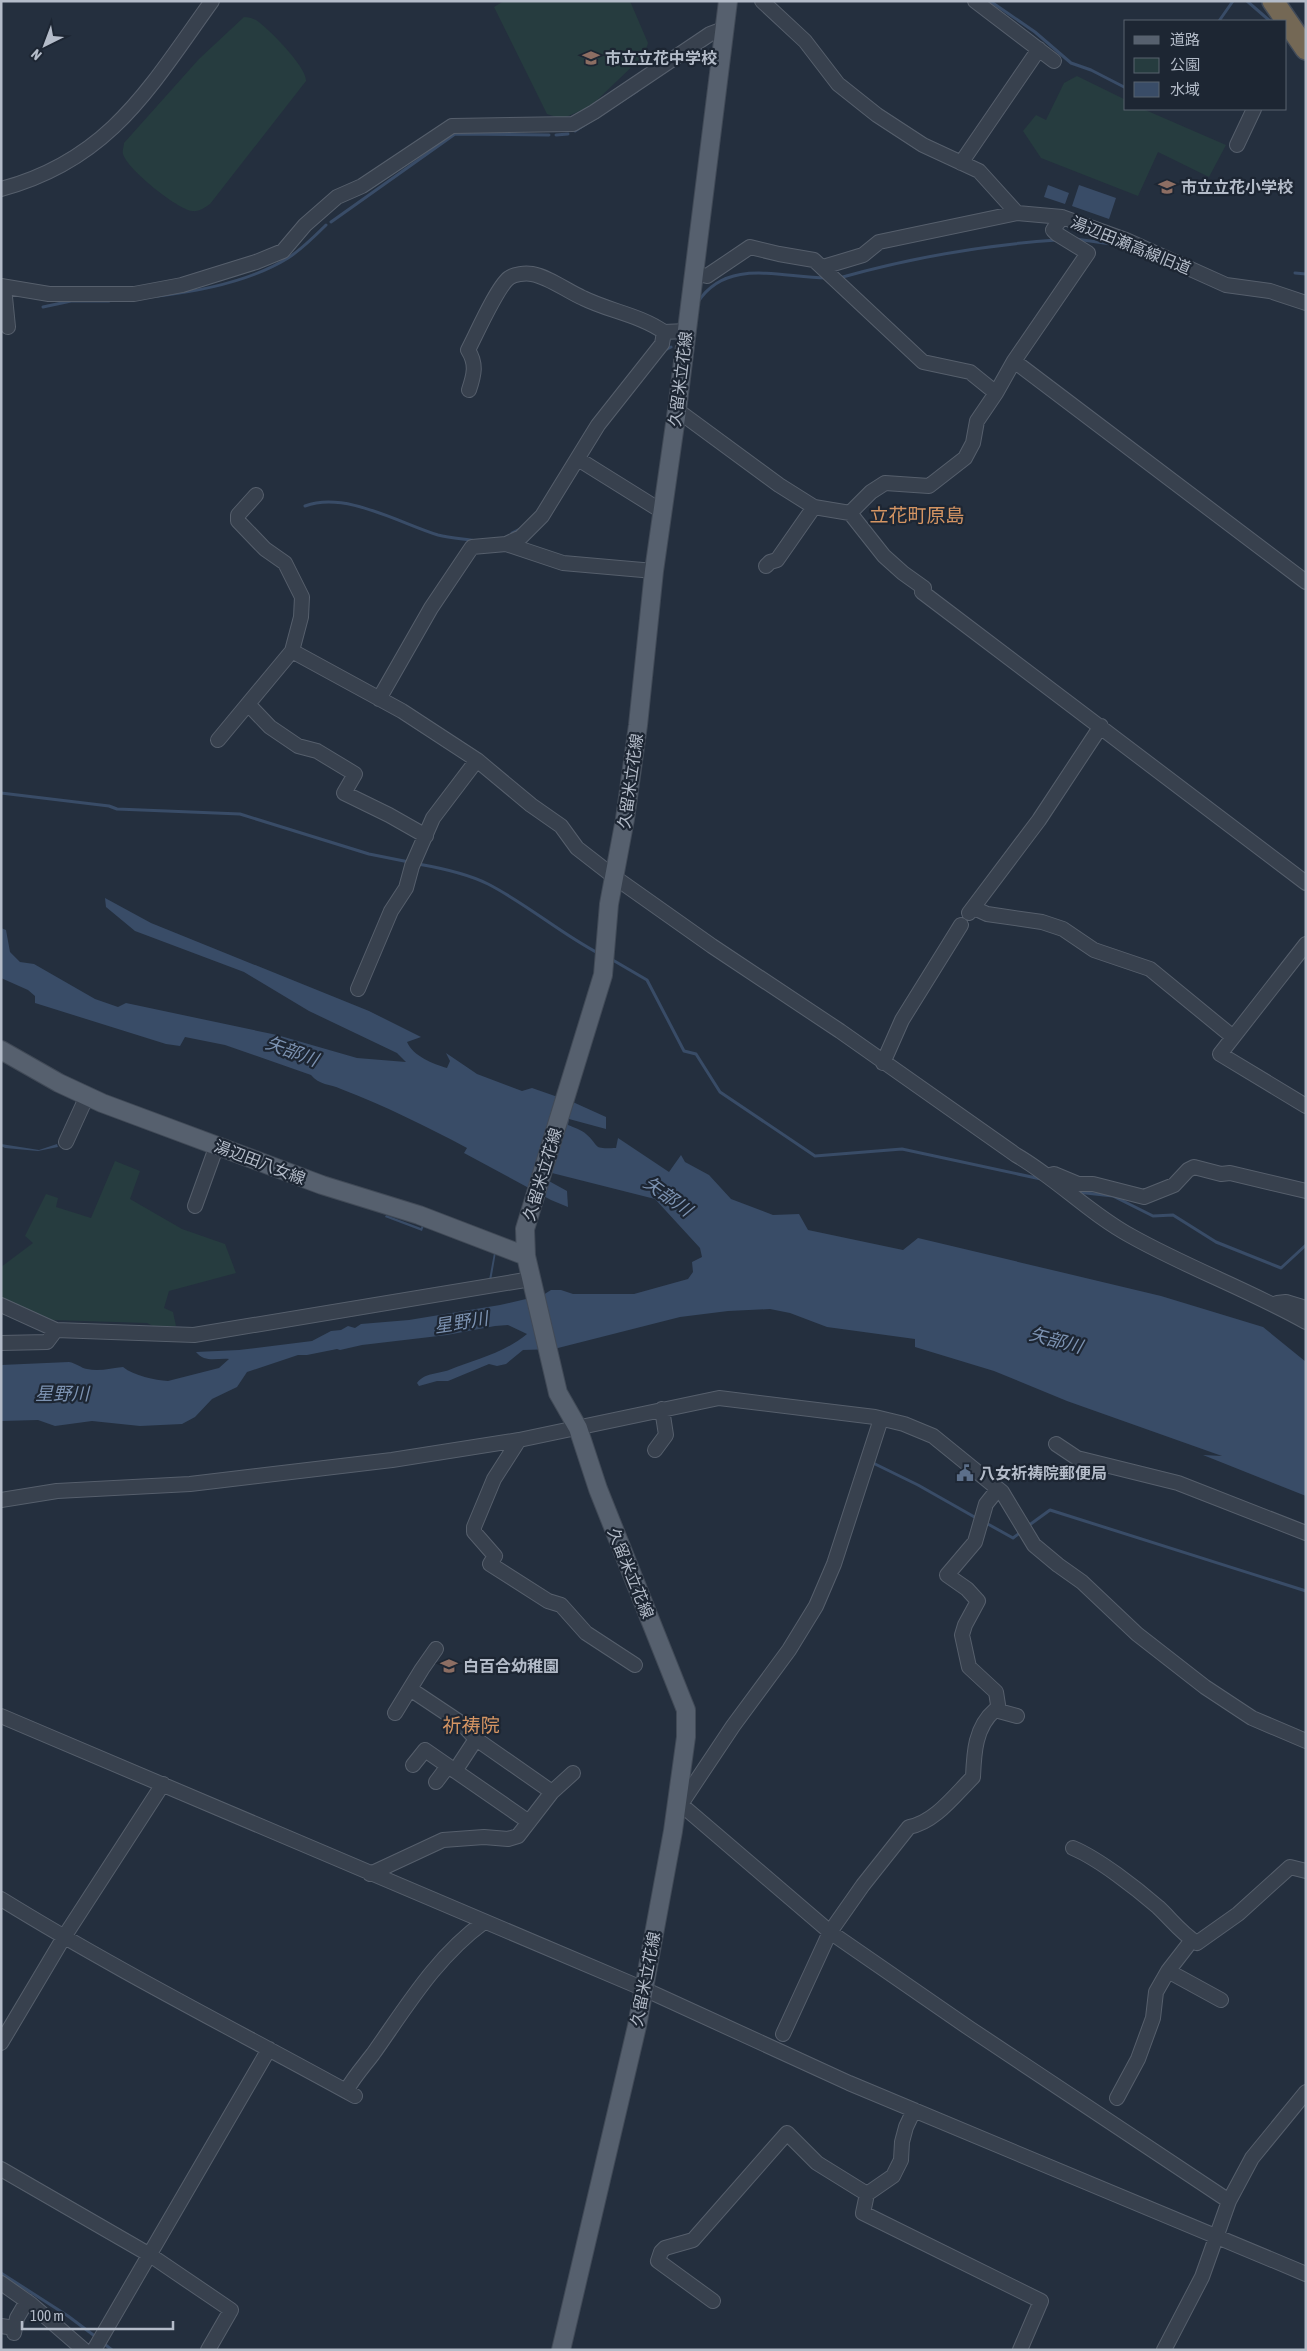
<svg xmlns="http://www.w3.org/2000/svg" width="1307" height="2351" viewBox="0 0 1307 2351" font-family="'Asap Condensed','Noto Sans JP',sans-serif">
<rect width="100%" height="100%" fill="#242f3e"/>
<!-- green -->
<path fill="#263c3f" d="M504,1H630L648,43L644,55L591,106L566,117L559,118L547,114L494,7Z
M244,17C248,17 252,18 256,20C268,28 307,67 306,81L210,204C204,208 199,212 192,211C177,209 127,169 123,154C122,151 124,146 124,143L199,59Z
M1077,76L1126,100V109H1143L1226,145L1209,177L1158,152L1138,196L1041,158L1023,131L1036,115L1046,120L1064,83Z
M115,1161L140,1171L130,1199L182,1229L225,1244L236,1273L169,1291L164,1308L173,1312L176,1326L157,1328L147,1323L52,1320L1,1299V1267L33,1243L25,1236L46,1194L58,1198L56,1207L91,1218Z"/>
<!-- water -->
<path fill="#394c67" d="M1048,185L1069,193L1065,204L1044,197Z
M1079,185L1116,198L1109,219L1072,206Z
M105,898L151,923L369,1011L421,1037L407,1042C413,1056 433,1064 447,1068L450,1061L446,1053L477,1074L522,1091L532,1088L575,1103L606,1117V1129L569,1119L568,1125C573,1127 582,1130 586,1134C601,1147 591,1149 616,1148L618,1138L669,1172L681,1155L685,1162L709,1175L731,1199L773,1215L799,1214L808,1230L903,1250L918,1238L1161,1296L1263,1327L1306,1362V1496L1203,1455L1222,1456L1067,1401L994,1371L915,1347V1339L827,1327L790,1313L770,1309L728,1311L680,1317L554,1349L523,1350L506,1364L497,1366L489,1364L448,1381H437L419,1386L417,1383C424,1373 438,1374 449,1370C475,1360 506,1352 527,1334L508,1325L495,1326L447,1335L362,1345L340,1350L337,1349L307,1355H298L247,1372L237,1387L212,1399L195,1417L182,1424L140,1426L92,1421L55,1426L38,1420L1,1421V1365L69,1362C76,1363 81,1368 87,1369C99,1372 112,1368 123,1367C134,1376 155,1380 168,1381L219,1368L229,1359C216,1358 205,1363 196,1352L239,1350L312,1341L331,1331L341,1330L348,1326L355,1328L361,1324L409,1320L500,1305L543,1295L551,1290H561L573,1294H634L688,1279L693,1272L692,1262L702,1257L700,1248L655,1199L552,1173L547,1180L567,1191L568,1207L551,1200L464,1153L467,1148C426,1126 385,1106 341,1089C330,1084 319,1085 311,1075L225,1045L185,1037L180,1046L166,1044L35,1003V996L28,990L1,978V928L6,930L10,952L20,962L34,964L95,999L118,1007L126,1003L277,1035L357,1058L406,1062L397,1053L309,1011L244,972L135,931L106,907Z
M1,1144L39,1150L57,1144L58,1147L38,1151L5,1148L1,1146Z
M386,1215L421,1228L423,1222L496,1252L491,1281L489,1280L494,1253L424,1225L422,1231L385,1217Z"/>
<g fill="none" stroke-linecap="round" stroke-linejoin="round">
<!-- stream -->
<path stroke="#394c67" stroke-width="3" d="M990,1L1035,32L1071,63L1091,70L1126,88
M1247,1L1270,21
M1219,21L1233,1
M700,47L707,53
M575,131L637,91
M556,135L568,134
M331,222L455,134L549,135
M1076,239L1118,245L1135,251
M1295,273L1306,274
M839,278C910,258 984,245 1057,240
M158,296C201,291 251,281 288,258C302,249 314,237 326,225
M698,302C727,257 782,278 826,278
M43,307L71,301H109
M667,349L671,347
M305,506C346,491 399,523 438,535C450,538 464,539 476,541
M512,533L520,529
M1,793L109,806L117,809L240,814L369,854L409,862
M418,864C441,868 466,873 488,884C527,904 560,933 598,953
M611,959L647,980L684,1051L696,1054L720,1092L815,1156L902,1149L1041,1179
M1077,1192L1113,1196L1153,1216L1173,1215L1216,1242L1281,1268L1306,1245
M873,1463L918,1485L978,1519
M986,1523L1013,1538L1021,1532
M1028,1526L1050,1510L1306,1591
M1,2273L68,2316L96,2337
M103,2343L112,2350"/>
<!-- minor casing -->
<g stroke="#565f6c" stroke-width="16">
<path id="minor" d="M762,1L805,41L838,84L877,115L923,145L979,171L1017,213
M975,1L1054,61
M1237,145L1254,109
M961,163L1039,49
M1,189C110,160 150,87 212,1
M823,267L863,255L879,242L1017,213L1062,217L1126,240L1226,285L1270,291L1306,303
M693,273L707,276L750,247L779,254L814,260L923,362L970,372L996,393
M1,286L49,294H134L182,285L256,262L283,251L305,225L337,197L362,186L452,126L573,124L594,112L710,34L726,28
M4,287L8,327
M1014,361L1306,582
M469,390C474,375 477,364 468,350C476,335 497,287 509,278C514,274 525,273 532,274C549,277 567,291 583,298C609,311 640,315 664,332
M677,410L779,485L814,507L850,513L884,556L903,573L924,588L922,592L1306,883
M578,459L663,512
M850,513L871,492L885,483L929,486L965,458L973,443L977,421L996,393L1014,361L1088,253L1057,234L1053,230L1062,217
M506,544L521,537L542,516L598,425L662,344L664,332L686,331
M766,566L770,562L777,560L814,507
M292,651L402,711L477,760L531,805L561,826L577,848L613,876L712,946L840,1031L1016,1155C1056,1178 1090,1214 1131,1236C1188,1268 1249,1290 1306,1322
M379,699L431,608L472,547L506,544L563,563L654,571
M248,704L270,727L298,746L317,751L355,774L344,793L389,815L426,836
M218,740L292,651L301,617L302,597L285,563L265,549L238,521V515L256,495
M974,908L987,914L1042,922L1063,929L1094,950L1150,969L1233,1037
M969,913L1039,820L1101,726
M1306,944L1220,1054L1306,1106
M358,989L391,911L406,888L412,866L433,818L477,760
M883,1063L902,1020L961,925
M66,1142L87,1096
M1050,1175L1054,1174L1078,1184H1093L1144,1197L1174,1185L1188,1170L1194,1167L1221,1174L1230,1173L1306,1191
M195,1206L217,1145
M1277,1303L1286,1302L1306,1308
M1,1305L56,1330L194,1335L531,1279
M1,1343L47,1342L56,1330
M519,1440L494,1479L474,1527V1532L495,1556L490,1564L548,1601L561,1605L586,1633L635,1665
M1056,1444L1077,1458L1178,1483L1306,1533
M655,1450L666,1435L662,1409
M998,1489L986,1504L975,1542L947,1575L967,1589L978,1601L965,1625L962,1635L969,1667L996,1692L999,1711
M1,1500L57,1491L190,1484L392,1460L519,1440L719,1398L875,1417L904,1424L933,1436L1002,1492L1034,1545L1058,1565L1082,1582L1137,1634L1205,1687L1252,1718L1306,1741
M410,1689L461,1723L476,1739L552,1792
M395,1713L422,1669L436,1649
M1,1716L644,1989L849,2083L1306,2274
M413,1765L425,1750L529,1822
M455,1771L476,1739
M436,1782L448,1766
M677,1801L830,1932L969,2028L1229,2201
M681,1804L733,1726L789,1650L816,1606L834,1564L881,1419
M1073,1848C1099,1859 1136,1888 1158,1907C1171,1919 1181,1933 1197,1943L1238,1914L1290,1867L1306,1871
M370,1874L443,1840L484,1837L508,1839L518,1836L552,1792L573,1773
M1,1899C116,1970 237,2031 355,2096
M1168,1971L1221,2000
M783,2034L830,1932L863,1885L909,1827C935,1822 954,1796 973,1777C974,1753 975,1727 995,1710L1017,1716
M1,2043L64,1937L163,1784
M346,2091C354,2077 363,2067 373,2054C407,2006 436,1957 484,1922
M1117,2098L1138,2059L1153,2018L1156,1992L1168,1971L1192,1940
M1,2169L150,2255L231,2310L208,2350
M867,2194L863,2213L1041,2301L1020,2350
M1,2283L31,2304L84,2350
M713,2301L658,2261L661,2252L665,2248L693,2240L787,2133L817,2163L867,2194L893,2176L901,2160L902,2142L906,2127L914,2110
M1,2326L15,2328
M14,2333L17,2318L27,2301
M94,2350L269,2049
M1164,2350L1202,2277L1229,2201L1252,2158L1306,2092"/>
</g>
<!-- major casing -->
<g stroke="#414a57" stroke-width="20">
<path id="major" d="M1,1050L59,1083L102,1103L322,1185L419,1215L526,1256
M561,2350L637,2026L673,1831L686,1737V1710L598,1489L578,1428L558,1393L526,1256L525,1229L603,975L609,904L625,819L638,725L654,571L677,410L728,1"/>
</g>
<!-- highway casing -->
<g stroke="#434c59" stroke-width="24">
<path id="highway" d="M1273,1L1306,49"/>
</g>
<!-- minor -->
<use href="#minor" stroke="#38414e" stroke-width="14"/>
<!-- major -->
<use href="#major" stroke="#56606e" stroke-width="18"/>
<!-- highway -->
<use href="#highway" stroke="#746855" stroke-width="21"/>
</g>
<!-- icons -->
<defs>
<g id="school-bare" transform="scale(1.35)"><path d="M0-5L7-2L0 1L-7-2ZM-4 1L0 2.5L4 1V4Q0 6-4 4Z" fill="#8d6e63" stroke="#1d2633" stroke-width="2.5" paint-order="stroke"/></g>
<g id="civic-bare" transform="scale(1.35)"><path d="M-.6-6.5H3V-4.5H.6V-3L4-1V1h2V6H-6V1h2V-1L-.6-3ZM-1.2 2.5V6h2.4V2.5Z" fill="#5c6f8a" stroke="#1d2633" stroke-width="2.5" paint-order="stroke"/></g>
</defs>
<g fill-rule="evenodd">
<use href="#school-bare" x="591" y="58"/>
<use href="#school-bare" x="1167" y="187"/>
<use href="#civic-bare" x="965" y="1473"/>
<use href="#school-bare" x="449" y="1666"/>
</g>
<g text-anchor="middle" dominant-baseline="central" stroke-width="4.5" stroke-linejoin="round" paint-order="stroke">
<!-- poi labels -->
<g font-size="16" font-weight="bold" fill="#b4bcc9" stroke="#1d2633" text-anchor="start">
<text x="605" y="58">市立立花中学校</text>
<text x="1181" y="187">市立立花小学校</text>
<text x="979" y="1473">八女祈祷院郵便局</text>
<text x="463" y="1666">白百合幼稚園</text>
</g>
<!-- street labels -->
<g font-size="16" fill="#b4bcc9" stroke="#1d2633">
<text transform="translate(1131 245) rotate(22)">湯辺田瀬高線旧道</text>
<text transform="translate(680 379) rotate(-83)">久留米立花線</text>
<text transform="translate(630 781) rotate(-82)">久留米立花線</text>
<text transform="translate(260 1162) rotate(21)">湯辺田八女線</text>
<text transform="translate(542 1174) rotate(-73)">久留米立花線</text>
<text transform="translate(631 1573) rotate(68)">久留米立花線</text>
<text transform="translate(645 1979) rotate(-79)">久留米立花線</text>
</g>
<!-- water labels -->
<g font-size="18" font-style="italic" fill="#7c92b1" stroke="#1d2633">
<text transform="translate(292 1051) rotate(20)">矢部川</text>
<text transform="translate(668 1196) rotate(36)">矢部川</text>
<text transform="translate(461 1322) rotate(-9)">星野川</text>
<text transform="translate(1056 1340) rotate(15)">矢部川</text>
<text x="62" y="1393">星野川</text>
</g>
<!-- quarter labels -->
<g font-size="19" fill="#d59563" stroke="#1d2633">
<text x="917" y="515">立花町原島</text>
<text x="471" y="1725">祈祷院</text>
</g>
</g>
<!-- border -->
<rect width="1307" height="2351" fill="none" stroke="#b4bcc9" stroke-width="5"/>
<!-- legend -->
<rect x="1124" y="20" width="162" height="90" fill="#1d2633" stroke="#59626f"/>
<rect x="1134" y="36" width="25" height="8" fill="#56606e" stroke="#59626f"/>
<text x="1170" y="45" font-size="15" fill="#b4bcc9">道路</text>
<rect x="1134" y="58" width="25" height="15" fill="#263c3f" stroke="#59626f"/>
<text x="1170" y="70" font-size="15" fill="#b4bcc9">公園</text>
<rect x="1134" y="82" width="25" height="15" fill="#394c67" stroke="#59626f"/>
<text x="1170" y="95" font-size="15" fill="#b4bcc9">水域</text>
<!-- north arrow -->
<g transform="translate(45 45) rotate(222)" stroke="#1d2633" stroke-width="4" paint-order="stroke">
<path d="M0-4L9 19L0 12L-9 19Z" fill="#b4bcc9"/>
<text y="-8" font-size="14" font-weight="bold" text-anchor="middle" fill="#b4bcc9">N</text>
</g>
<!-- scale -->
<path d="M22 2321v8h151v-8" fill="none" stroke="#b4bcc9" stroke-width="2.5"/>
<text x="30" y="2321" font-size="15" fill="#b4bcc9" stroke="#1d2633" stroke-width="4" paint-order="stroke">100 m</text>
</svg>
